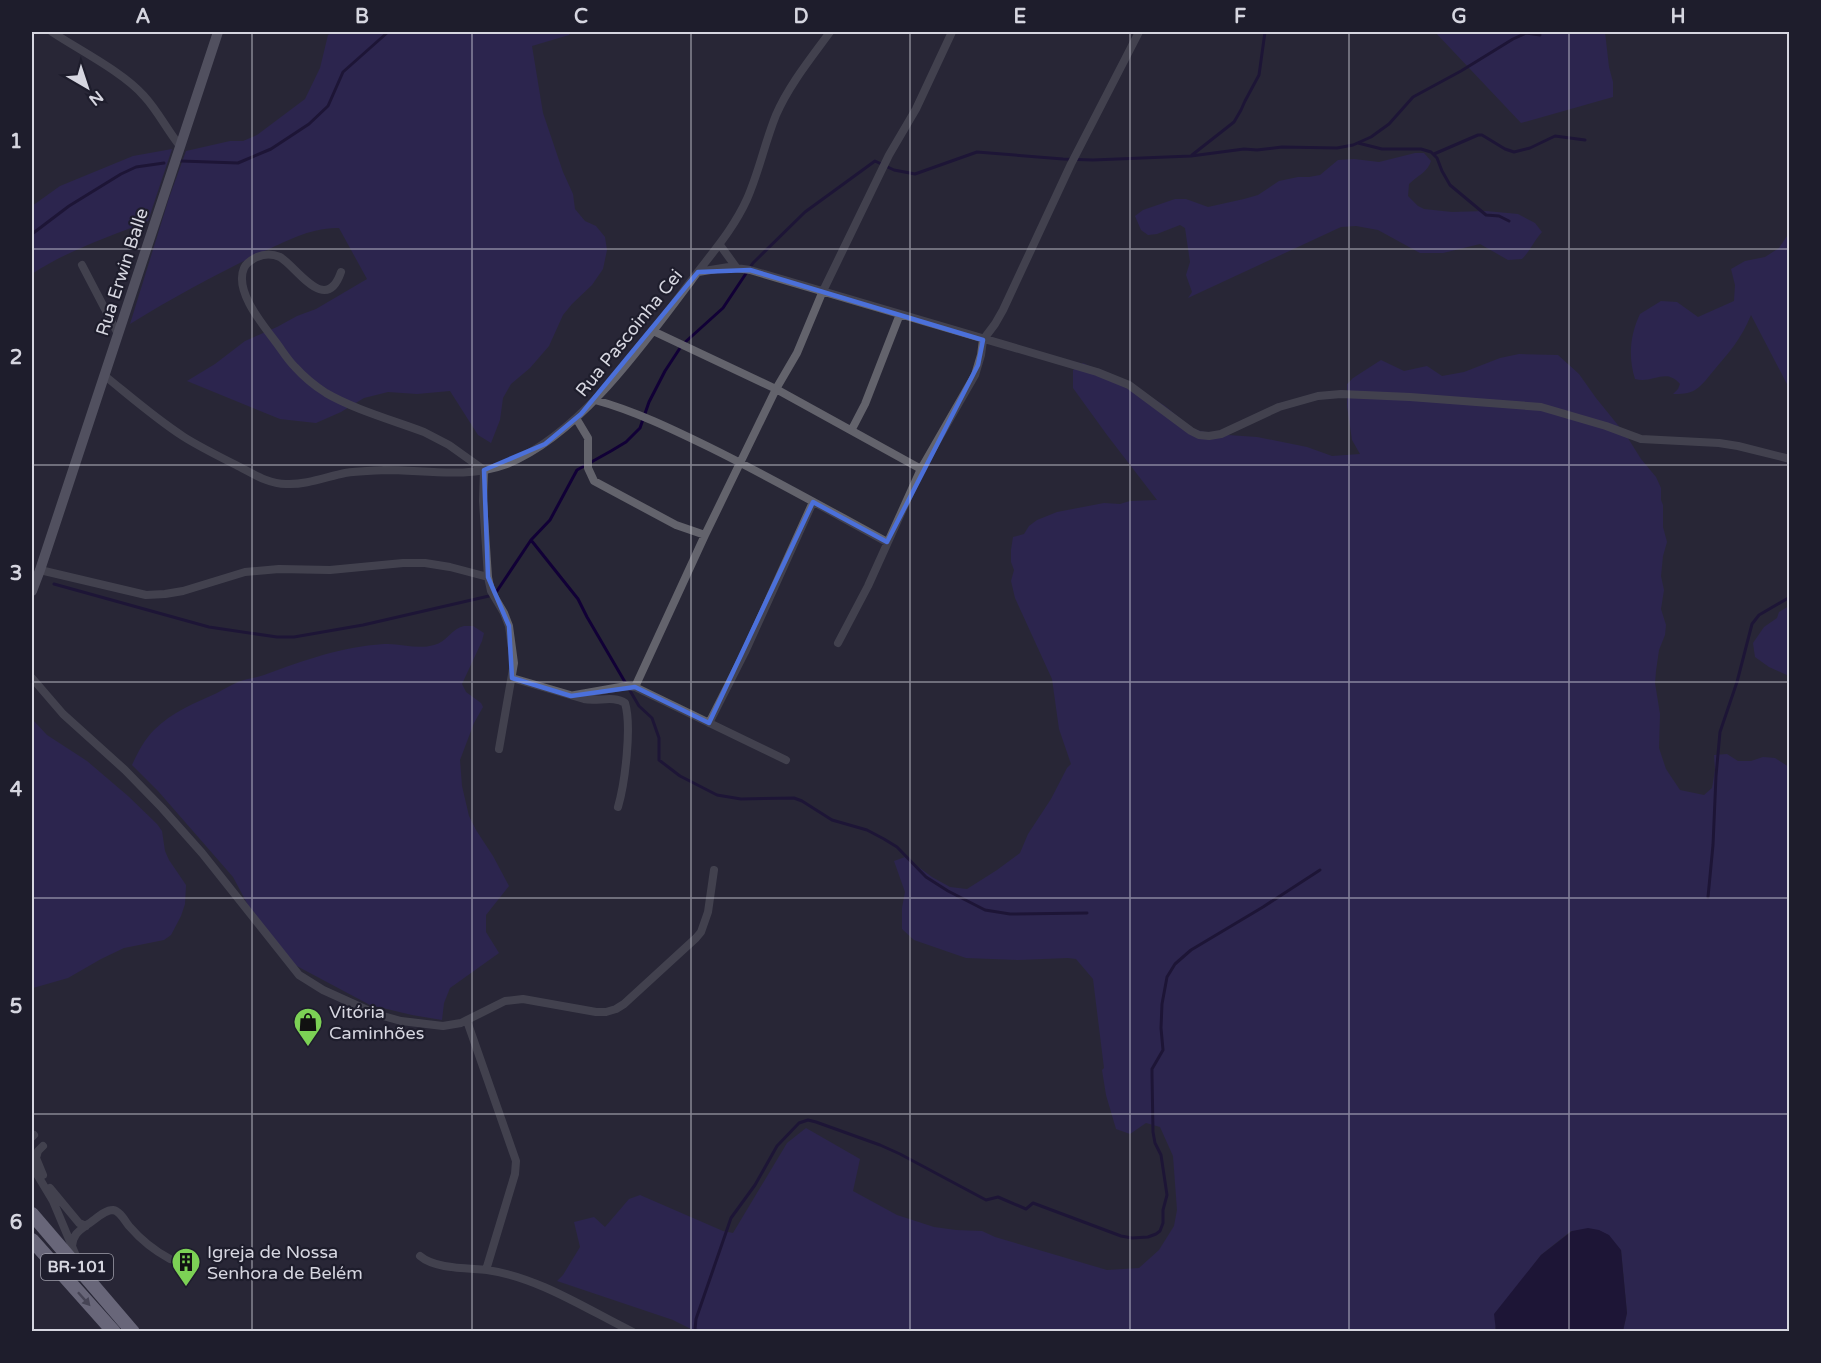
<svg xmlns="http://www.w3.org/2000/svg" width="1821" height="1363" viewBox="0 0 1821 1363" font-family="'Varela Round',sans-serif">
<rect width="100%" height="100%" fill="#282736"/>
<!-- green -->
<path fill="#32246b" d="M334,32H570L569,35L532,46L543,113L563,172L573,194L575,209L585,221L596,226L605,237L607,250L603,269L592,285L572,304L563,315L549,346L530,368L511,384L503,398L500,420L491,443L478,435L450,391L417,394L388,392L364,398L341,412L316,423L280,419L187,381L215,364L245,341L277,327L297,316L316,309L367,279L339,228C311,227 285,242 260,253C215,275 172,298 130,324L169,198L186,151L230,141H243L257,135L305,99L320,68L328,35Z
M1435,32H1605L1609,67L1613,82V97L1521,123Z
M172,149L148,221C109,237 66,251 32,274V206L60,186L133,156Z
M1415,153H1424L1431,161C1428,172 1417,176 1409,184L1408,196L1418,206L1424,209L1452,212L1486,211L1518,214L1535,223L1542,232C1534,241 1530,251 1522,259L1508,260L1480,244L1443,253H1420L1378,230L1356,226L1341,227L1188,298L1192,292L1186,275L1190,262L1185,228L1180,225L1157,234L1148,235L1141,230L1135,216L1143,210L1175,199H1186L1208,207L1244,199L1258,195L1279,181L1298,177H1309L1320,175L1338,160L1354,159L1379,162Z
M1789,233V388L1751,315C1741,339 1731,350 1715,369C1708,377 1704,384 1695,390C1689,394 1680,394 1673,394L1678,389L1680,384C1666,367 1653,384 1635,379C1628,357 1630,335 1640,314L1661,301L1677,302L1698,317L1734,301L1735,285L1731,269L1745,261L1765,257L1779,248Z
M1519,354L1558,355L1579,374L1596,398L1626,435L1641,459L1656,477L1661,488V500L1663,505V527L1667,542L1663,556L1661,576L1664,590L1661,609L1666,625L1665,635L1659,650L1656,671L1655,683L1660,714L1659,748L1666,769L1680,790L1704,795L1712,788L1715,770L1714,755L1727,754L1738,761H1751L1763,757L1775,758L1789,767V1331H1623L1627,1313L1621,1250L1571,1231L1541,1255L1520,1283L1495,1328L1496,1331H695L673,1320L557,1281L563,1275L580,1247L574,1222L594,1217L605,1227L629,1199L640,1195L723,1231L733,1233L787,1143L806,1128L860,1159L853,1191L897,1215L934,1227L956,1230L982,1231L995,1237L1107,1270L1139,1268L1159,1250L1174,1226L1177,1210L1173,1156L1160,1127L1146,1123L1130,1134L1116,1129L1106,1095L1102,1070L1104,1068L1093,979L1076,959L1068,958L1018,960L966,958L914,940L902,929V908L905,892L894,861L905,857L932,877L950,887L967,889L997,870L1020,853L1028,834L1051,799L1067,768L1071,764L1059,729L1052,679L1015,598L1011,581L1014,570L1011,562V550L1013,537L1024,534L1029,526L1037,520L1057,512L1104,503L1120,504L1130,501L1157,500L1107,435L1073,388V370L1083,363L1132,385L1165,406L1193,429L1213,434L1257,437L1307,447L1332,456L1360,454L1352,440L1347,406V384L1353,378L1381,360L1404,371L1427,366L1442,376L1464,372L1500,358Z
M1789,606V676L1769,667L1755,657L1753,643L1764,627L1777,618L1779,612Z
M464,626H473L484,633L482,641L462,684L466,692L481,703L483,707L474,723L460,760L462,786L469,816L476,830L493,856L509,886L486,915V932L499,953L450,988L444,1003L442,1020L412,1015L370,1005L293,964L248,905L233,877L158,791L132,765C138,752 144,740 154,730C172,712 195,703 217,693C224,689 231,685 238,682C246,679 256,678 264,675C305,660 340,647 384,644C401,643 417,650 434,645C447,642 451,629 464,626Z
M32,719L47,735L87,761L128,796L157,824L162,831L165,851L169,860L186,885L185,904L181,916L171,935L164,940L124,948L101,959L68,978L33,988L32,987Z"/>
<!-- water -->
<path fill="#110036" d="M1588,1228L1599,1230L1609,1235L1621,1250L1627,1313L1623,1331H1496L1494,1314L1541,1255L1572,1231Z"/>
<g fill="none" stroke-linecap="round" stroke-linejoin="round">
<!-- stream -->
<path stroke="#110036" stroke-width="3" d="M1358,143L1382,149H1421L1431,152L1437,158L1442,171L1450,185L1486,215L1499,216L1509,221
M1434,154L1478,135H1482L1505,149L1514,152L1530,148L1555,136L1585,140
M1192,155L1234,122L1241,110L1245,101L1259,75L1265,32
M181,161L238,163L271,149L309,124L328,106L343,72L388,32
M32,234L69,206L121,174L136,167L164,163
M531,540L578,599L587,617L639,706L652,718L659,738V760L680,776L717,795L741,799L794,798L802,801L832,820L867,830L884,839L897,847L926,877L948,891L985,910L1010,914L1087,913
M54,584L209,627L277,637H294L363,625L489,596L497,591L531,540L550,520L577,470L611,451L626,442L640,428L649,402L665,371L682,345L723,308L753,263L805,212L875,161L894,170L915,174L977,152L1063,159L1093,160L1191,156L1244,149L1257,150L1282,147L1337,148L1353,145L1371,137L1389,124L1413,97L1461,71L1513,39L1526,33L1540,35
M1708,897L1713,845L1716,776L1720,732L1737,682L1752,624L1759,615L1790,597
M699,1332L695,1329L696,1319L731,1218L755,1185L777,1146L799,1123L808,1120L816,1122L880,1145L900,1154L986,1200L998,1197L1026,1209L1033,1203L1121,1236L1132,1238L1148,1237L1156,1234L1160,1231L1163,1223V1210L1167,1195L1161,1155L1155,1143L1153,1132L1152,1075V1069L1163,1050L1161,1028L1162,1004L1167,977L1175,964L1191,950L1263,907L1320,870"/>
<!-- street -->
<path stroke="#63636c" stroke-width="8" d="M52,32C79,50 123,72 144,96C158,111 167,130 180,146
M720,245L736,267
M82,265L118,334
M341,272C326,316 297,267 280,257C273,254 264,254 257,257C253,259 246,263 244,268C234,291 263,325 275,341C282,350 287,359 295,367C304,377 315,386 326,393C353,409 395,421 424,432L449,445L484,470L483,501L488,577L491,591L504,613L509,626L514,663L499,749
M698,272L729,267L750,270L1097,372L1129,385L1191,431L1199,435L1209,436L1221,434L1279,407L1318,396L1341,394L1410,397L1541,407L1606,426L1641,439L1719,443L1738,446L1790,459
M653,331L776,389L921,469
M105,376C131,397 156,419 184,437C200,447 218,456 236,465C252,473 268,484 286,484C306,485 326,477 345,473C358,471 371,471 384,470C426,470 467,479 507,464C581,434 644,343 691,281C711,254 733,230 747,199C759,172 765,142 776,115C789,85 811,58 830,32
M595,400C635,411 672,429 709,447C770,477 828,510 887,542
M576,418L588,438V468L594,481L676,525L705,535
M852,429L865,404L900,314
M40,570L146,595L165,594L183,591L245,572L279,569L330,570L403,563H425L450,567L488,577
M838,643L868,586L921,469L975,375L981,355L983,340L995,324L1003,310L1071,164L1139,32
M32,678L63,714L125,770L162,808L202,853L299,975L323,990L376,1014L401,1021L443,1026L461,1023L505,1001L523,999L596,1012H606L616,1009L624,1004L696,938L701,932L708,912L714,870
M512,678L584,699C597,702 614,695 625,703C632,726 625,783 618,807
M575,695L626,686L635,687
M709,723L745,652L813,502
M786,760L635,687L705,535L776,389L797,353L822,293L889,155L916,109L952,32
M467,1021L516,1161L515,1174L486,1270
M32,1137L34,1135
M43,1146L38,1151L36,1158L43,1175
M32,1166L53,1201L79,1263
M50,1188L79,1223L86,1226
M72,1246C73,1234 79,1231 88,1224C95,1220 104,1210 113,1210C120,1211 125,1221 129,1226C141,1240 155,1251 170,1259
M420,1256C435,1269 467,1268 487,1270C538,1277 588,1310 633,1332"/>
<!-- secondary -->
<path stroke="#848491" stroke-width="10" d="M32,591L40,570L218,32"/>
<!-- highway -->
<path stroke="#b5b4c9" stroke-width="14" d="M32,1214L133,1332
M32,1240L114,1332"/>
</g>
<!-- one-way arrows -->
<defs><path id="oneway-solid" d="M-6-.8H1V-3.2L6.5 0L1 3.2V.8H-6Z" transform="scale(1.5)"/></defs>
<use fill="#6a687a" href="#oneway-solid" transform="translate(84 1299) rotate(48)"/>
<!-- marked area -->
<path d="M0 0H1821V1363H0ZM750,270L983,340L978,365L887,542L813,502L709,723L635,687L571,696L512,678L509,626L488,577L484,470L545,444L581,414L698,272Z" fill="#282736" fill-opacity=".55" fill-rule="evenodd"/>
<path fill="none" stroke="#4b70da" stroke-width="4.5" stroke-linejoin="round" d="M750,270L983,340L978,365L887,542L813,502L709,723L635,687L571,696L512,678L509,626L488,577L484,470L545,444L581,414L698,272Z"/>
<!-- grid -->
<path fill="none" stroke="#d6d6e0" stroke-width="1.5" stroke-opacity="0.55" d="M252,32V1332M472,32V1332M691,32V1332M910,32V1332M1130,32V1332M1349,32V1332M1569,32V1332M32,249H1790M32,465H1790M32,682H1790M32,898H1790M32,1114H1790"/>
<!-- icons -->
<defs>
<g id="shop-pin" transform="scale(1.5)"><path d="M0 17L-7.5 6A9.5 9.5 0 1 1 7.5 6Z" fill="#7cd155" stroke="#1e1d2c"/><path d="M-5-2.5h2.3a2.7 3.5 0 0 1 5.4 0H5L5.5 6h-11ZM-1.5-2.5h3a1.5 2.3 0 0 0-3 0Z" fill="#111"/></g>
<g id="building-pin" transform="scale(1.5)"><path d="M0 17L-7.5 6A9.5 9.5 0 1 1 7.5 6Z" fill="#7cd155" stroke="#1e1d2c"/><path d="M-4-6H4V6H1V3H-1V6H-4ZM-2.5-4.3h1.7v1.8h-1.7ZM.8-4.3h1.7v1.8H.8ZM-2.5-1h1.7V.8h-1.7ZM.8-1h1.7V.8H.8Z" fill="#111"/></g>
</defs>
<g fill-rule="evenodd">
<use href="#shop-pin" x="308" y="1022"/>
<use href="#building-pin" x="186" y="1262"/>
</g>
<g text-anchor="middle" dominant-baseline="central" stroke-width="4.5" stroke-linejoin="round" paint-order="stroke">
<!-- shield labels -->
<rect fill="#1e1d2c" stroke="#9f9eaa" stroke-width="1.5" x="41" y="1254" width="72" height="26" rx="4.5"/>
<g font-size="16" font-weight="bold" fill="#d6d6e0">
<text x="77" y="1267">BR-101</text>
</g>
<!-- street labels -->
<g font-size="18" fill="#d6d6e0" stroke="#1e1d2c">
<text transform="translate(122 272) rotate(-72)">Rua Erwin Balle</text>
<text transform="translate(629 333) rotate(-51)">Rua Pascoinha Cei</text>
</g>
<!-- poi labels -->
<g font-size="18" fill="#d6d6e0" stroke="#1e1d2c" text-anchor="start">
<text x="329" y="1012">Vitória<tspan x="329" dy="21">Caminhões</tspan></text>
<text x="207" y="1252">Igreja de Nossa<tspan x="207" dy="21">Senhora de Belém</tspan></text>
</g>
</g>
<!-- border -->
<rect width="1821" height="1363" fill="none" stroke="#1e1d2c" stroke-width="66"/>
<!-- north arrow -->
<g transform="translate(87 87) rotate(141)" stroke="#1e1d2c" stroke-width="4.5" paint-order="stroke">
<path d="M0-4.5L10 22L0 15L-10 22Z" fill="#d6d6e0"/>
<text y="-9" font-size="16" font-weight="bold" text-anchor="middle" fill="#d6d6e0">N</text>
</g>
<rect x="33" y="33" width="1755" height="1297" fill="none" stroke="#d6d6e0" stroke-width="2"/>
<g font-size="20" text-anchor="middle" font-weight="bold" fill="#d6d6e0">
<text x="143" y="23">A</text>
<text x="362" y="23">B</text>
<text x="581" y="23">C</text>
<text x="801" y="23">D</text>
<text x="1020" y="23">E</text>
<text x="1240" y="23">F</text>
<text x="1459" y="23">G</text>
<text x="1678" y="23">H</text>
<text x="16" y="148">1</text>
<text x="16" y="364">2</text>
<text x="16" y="580">3</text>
<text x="16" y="796">4</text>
<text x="16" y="1013">5</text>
<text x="16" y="1229">6</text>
</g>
</svg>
